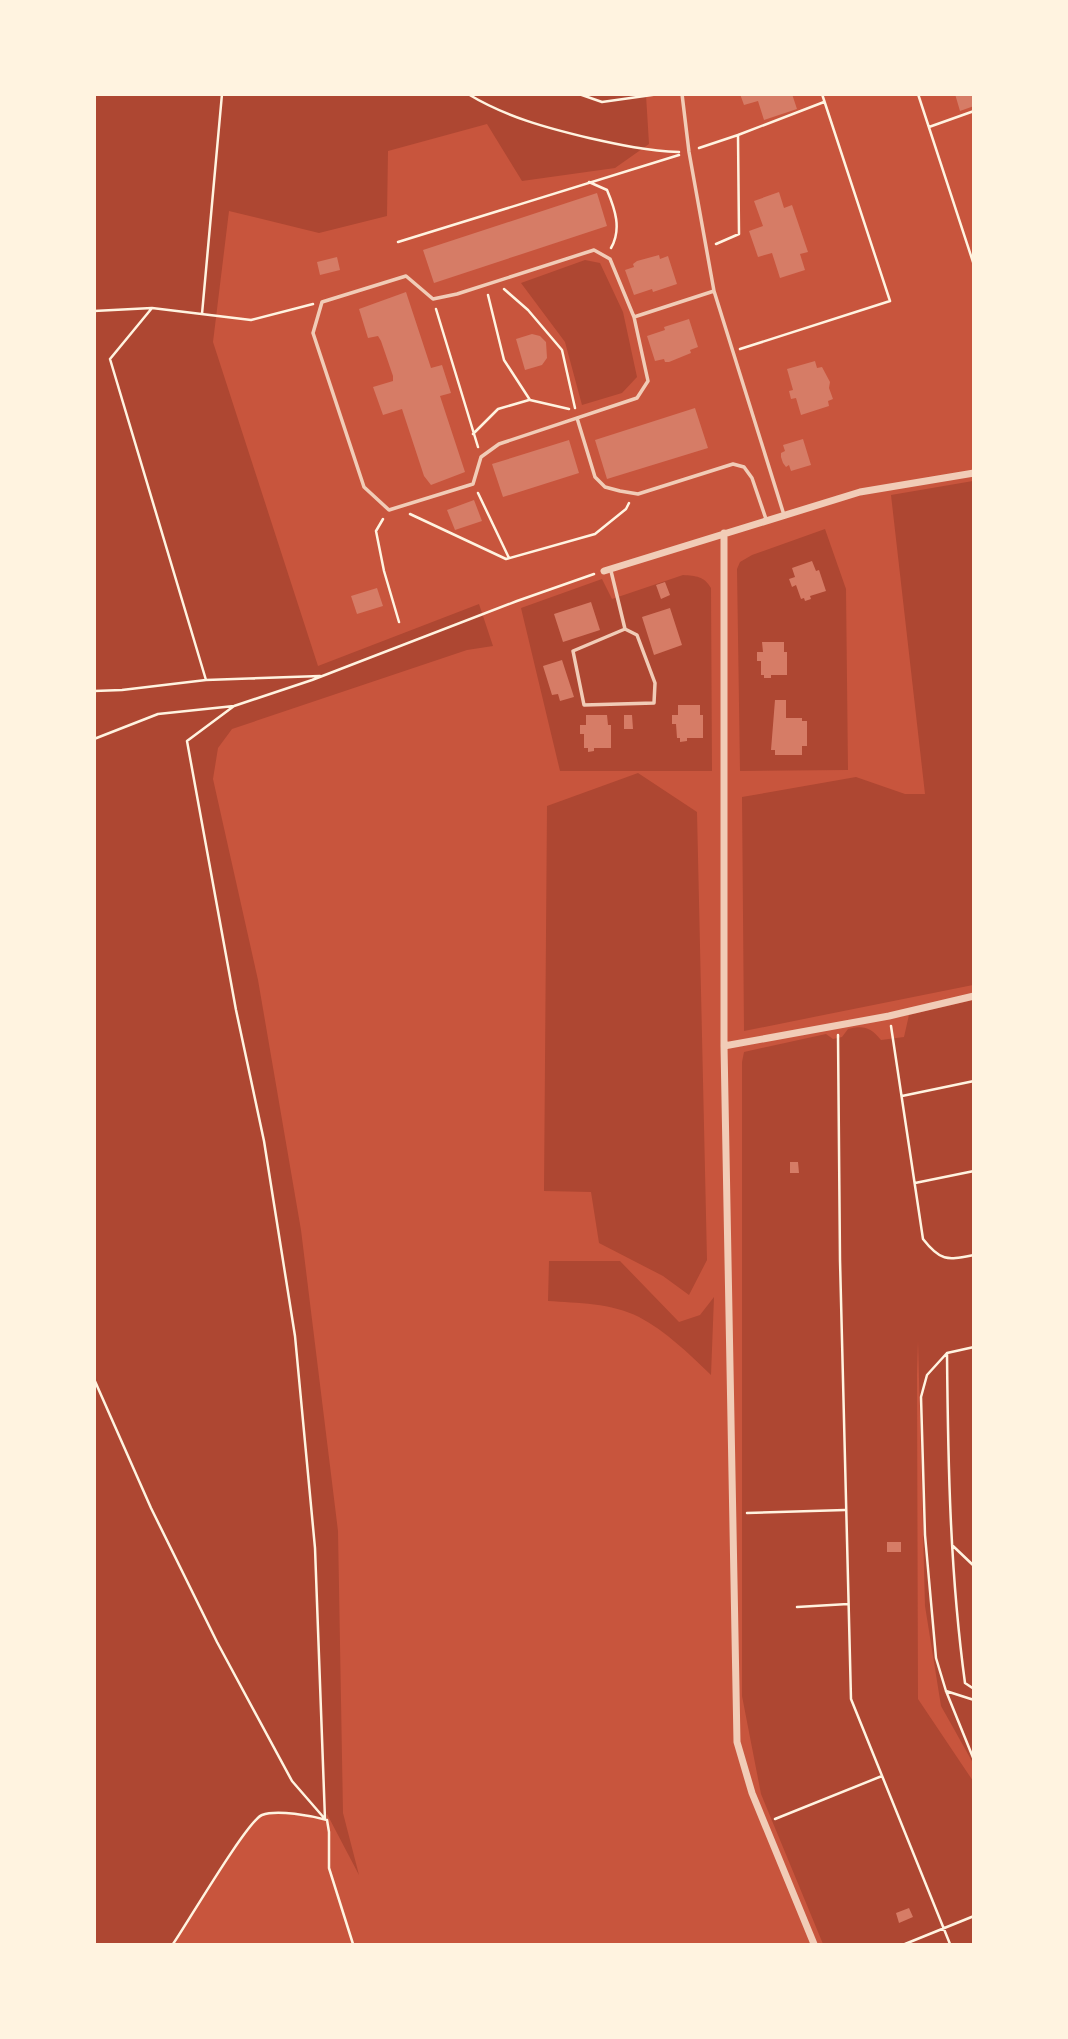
<svg xmlns="http://www.w3.org/2000/svg" width="1068" height="2039" viewBox="0 0 1068 2039" font-family="'PT Serif',serif">
<rect width="100%" height="100%" fill="#c8553d"/>
<!-- green -->
<path fill="#ae4732" d="M94,95H646L649,144L615,168L522,181L487,124L388,151L387,216L319,233L229,211L213,342L318,666L479,604L493,646L467,650L232,729L218,748L213,779L258,980L301,1230L338,1531L343,1813L359,1875L327,1814V1820C308,1817 280,1807 262,1815C246,1822 186,1923 173,1944H94Z
M585,260L600,263L623,312L637,377L622,393L582,405L565,342L521,283Z
M973,481V985L744,1031L742,797L856,777L905,794H925L891,495Z
M825,529L846,589L848,770L740,771L737,569L740,562L752,555Z
M683,575C696,576 704,576 711,588L712,771H560L521,608L602,579L612,599Z
M638,773L697,812L707,1260L689,1295L663,1276L599,1243L591,1192L544,1191L547,806Z
M973,1000V1763L941,1706L925,1606L918,1341L917,1375L918,1699L973,1781V1944H823L761,1794L742,1696V1062L744,1052L826,1034L833,1039L842,1037L848,1029C863,1025 871,1027 881,1040L904,1037L909,1015Z
M549,1261H620L679,1322L700,1315L714,1297L711,1375C689,1354 666,1331 639,1317C612,1303 577,1303 548,1301Z"/>
<!-- building -->
<path fill="#d67c66" d="M740,94H792L797,109L764,120L758,101L744,105Z
M955,94H974V106L960,111Z
M779,192L784,208L792,205L808,252L800,254L805,270L780,278L772,253L758,257L749,231L763,226L754,201Z
M597,193L607,226L434,283L423,250Z
M659,255L660,259L668,256L677,284L653,292L652,289L634,295L625,270L634,267L633,264L637,261Z
M337,257L340,270L320,275L317,262Z
M406,292L431,368L442,365L451,393L440,396L465,472L431,485L424,476L402,409L383,415L373,387L393,381V376L381,341L378,336L368,338L359,309Z
M689,319L698,347L690,350L691,353L669,362H665L664,359L655,361L647,336L665,330L664,327Z
M532,334L540,336L546,342L547,358L542,365L525,370L516,339Z
M815,361L817,368L822,367L830,382L829,388L833,399L828,401L829,406L801,415L796,398L791,399L789,391L793,390L787,369Z
M695,408L708,448L607,479L595,440Z
M803,439L811,465L791,471L789,465L786,467L783,463L781,457V453L785,451L783,445Z
M569,440L579,473L503,497L492,464Z
M474,500L482,521L455,530L447,510Z
M812,561L816,571L819,570L826,591L810,596L811,599L805,601L804,598L801,599L796,585L792,587L789,579L795,577L792,568Z
M665,582L670,595L661,599L656,585Z
M377,588L383,606L357,614L351,596Z
M591,602L600,630L563,642L554,614Z
M670,608L682,645L654,655L642,617Z
M762,642H784V652H787V675H771V678H764V675H761V661H757V652H763Z
M562,660L574,697L560,701L558,694L552,695L543,666Z
M775,700H786V718H802V721H807V746H802V755H775V750H771Z
M678,705H700V715H703V738H687V741L680,742V738H677L676,724H672V715H678Z
M586,715H607L608,725H611V748H594V751L588,752V748H584V734H580V725H586Z
M624,715H632L633,729H624Z
M790,1162H798L799,1173H790Z
M887,1542H901V1552H887Z
M909,1908L913,1917L899,1923L896,1913Z"/>
<g fill="none" stroke-linecap="round" stroke-linejoin="round">
<!-- path -->
<path stroke="#fff3e0" stroke-width="2.5" d="M468,94C506,117 547,128 589,138C620,145 648,151 679,152
M579,94L602,102L659,94
M918,94L974,265
M929,127L974,111
M699,148L738,135
M589,182L607,190C615,209 622,229 611,248
M398,242L679,155
M716,244L739,234L738,135L824,102
M504,289L528,310L562,350L575,408
M488,295L504,360L530,400L569,409
M152,308L110,359L206,680
M436,309L478,447
M94,311L152,308L251,320L313,304
M202,314L222,94
M740,349L890,301L822,94
M473,434L498,409L529,400
M478,493L509,558
M410,514L506,559L595,534L626,509L629,503
M383,519L376,531L384,571L399,622
M94,691L122,690L206,680L320,676
M234,706L187,741L236,1010L264,1141L295,1336L315,1548L325,1819
M94,739L158,714L234,706L312,680L517,601L594,574
M891,1026L923,1239C941,1262 947,1260 974,1255
M838,1035L840,1260L851,1699L950,1944
M902,1096L974,1081
M915,1183L974,1171
M974,1347L947,1353L927,1375L921,1397L925,1535L936,1658L946,1691L974,1760
M947,1353C948,1464 950,1573 965,1683L974,1689
M94,1379L151,1508L217,1642L292,1781L325,1819
M747,1513L845,1510
M953,1546L974,1566
M797,1607L848,1604
M946,1691L974,1700
M775,1819L882,1776
M173,1944C187,1924 247,1821 262,1815C277,1809 312,1816 327,1820L329,1832V1868L353,1944
M905,1944L974,1916"/>
<!-- service -->
<path stroke="#f1ccb7" stroke-width="3.5" d="M682,94L689,152L714,291L784,515
M594,250L610,259L634,317L648,381L637,398L499,444L481,457L473,484L389,510L364,487L313,333L322,302L406,276L433,299L457,294Z
M634,317L714,291
M577,418L595,477L605,487L620,491L638,494L733,464L744,467L752,478L766,519
M611,571L625,629L573,651L584,705L654,703L655,683L637,635L625,629"/>
<!-- minor -->
<path stroke="#f1ccb7" stroke-width="7" d="M724,533V1046L737,1742L752,1793L814,1944
M604,571L860,492L974,473
M724,1046L889,1016L974,996"/>
</g>
<!-- border -->
<rect width="1068" height="2039" fill="none" stroke="#fff3e0" stroke-width="192"/>
</svg>
